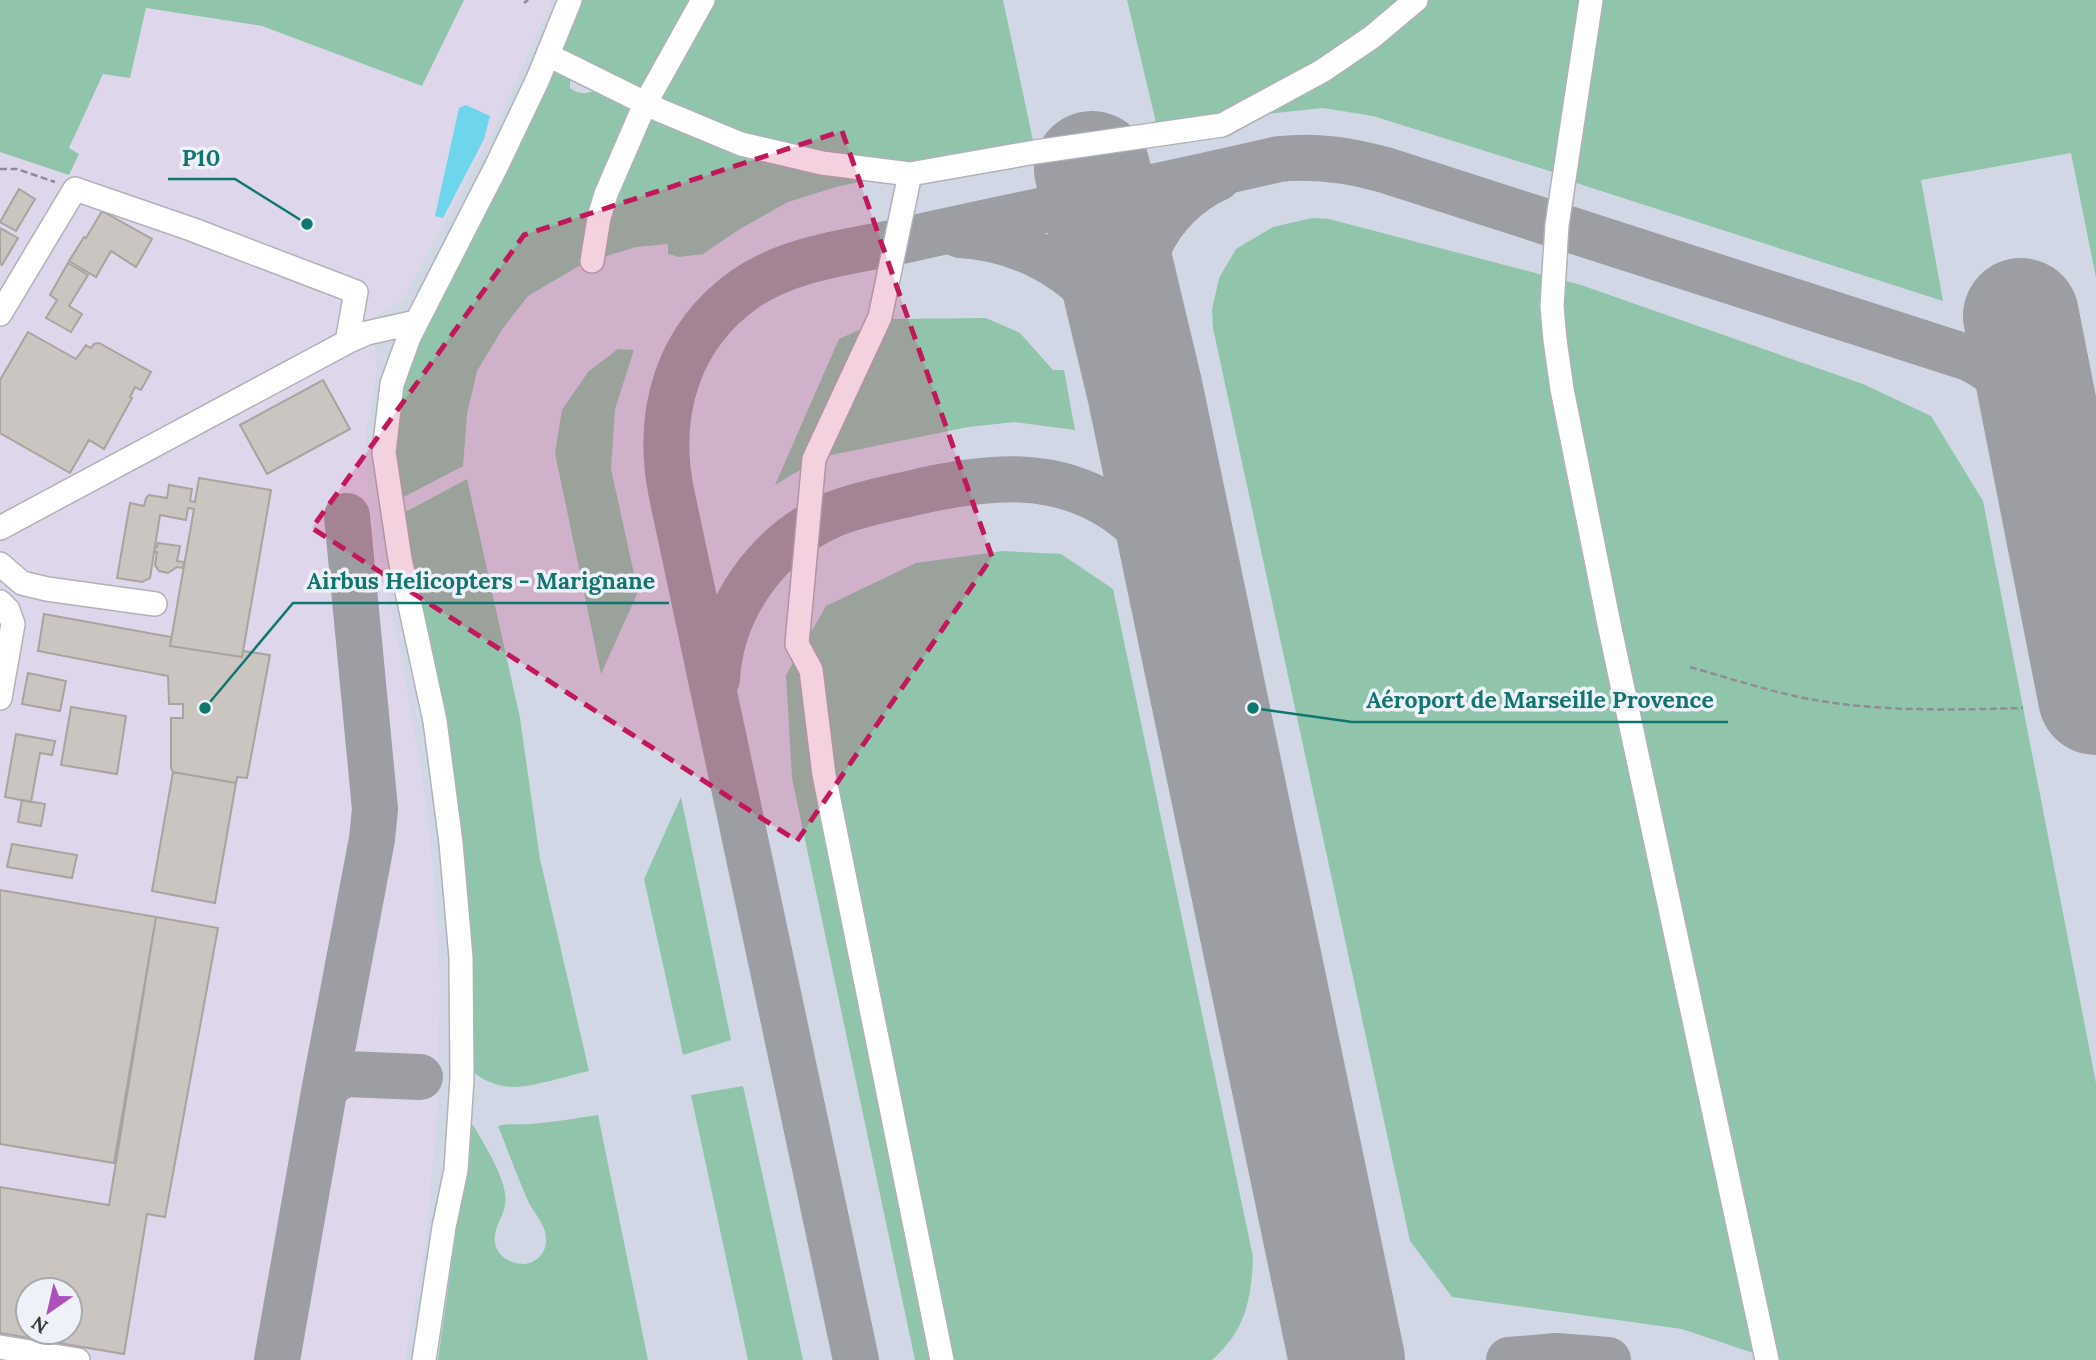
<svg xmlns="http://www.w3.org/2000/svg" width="2096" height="1360" viewBox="0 0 2096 1360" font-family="Lora,serif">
<rect width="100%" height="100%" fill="#e2e4ea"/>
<!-- built -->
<path fill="#d2d7e5" d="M552,0H2096V1360H154L362,323L403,300L499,118Z"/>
<!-- industrial -->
<path fill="#ded6eb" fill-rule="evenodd" d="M464,0H552L499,118L403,300L362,323L374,345L377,370L367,425L366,470L370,509L398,641L422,775L433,868L440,985L437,1113L426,1239L405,1360H0V152L69,175V149L103,73L130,78L146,8L262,26L422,86ZM28,1290H70V1332H28Z"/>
<!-- green -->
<path fill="#90c5ac" d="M0,0H464L422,86L262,26L146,8L130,78L103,74L69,148L79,154L69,175L0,152Z
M582,0H692L641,94L560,53Z
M709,0H1003L1034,145L836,187L788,202L738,230L703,254L679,257L668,254V244L636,247L600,258L610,197Z
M1127,0H1584L1559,174L1373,116L1323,108L1275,113L1158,131Z
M1600,0H2096V278L2071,153L1921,180L1943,301L1570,181L1577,171Z
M554,67L570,73V88C582,98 593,91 606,87L635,104L584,263L528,296L503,328L477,371L467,414L463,466L394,502L390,454L414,329Z
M1312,218L1329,219L1581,285L1863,384L1931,416L1983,501L2096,1083V1360H1774L1682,1329L1452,1297L1410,1241L1213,328L1212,310L1219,278L1236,249L1273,227Z
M986,318L1020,333L1053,370H1064L1075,430L1015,422L968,427L831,455L805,467L775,485L839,339L866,327L892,319Z
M618,349L634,350L615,409L611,469L638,592L601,674L555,453L562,410L588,372Z
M467,479L520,718L540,859L589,1071C567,1076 533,1087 513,1087C499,1087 477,1079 469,1067L398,516Z
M1003,551L1061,554L1113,589L1253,1257C1251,1300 1246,1330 1212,1360H915L792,778L786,675L826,606L916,563Z
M681,797L731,1040L683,1055L644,879Z
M743,1086L803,1360H748L691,1095Z
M598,1115L648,1360H438L460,1203L466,1124L473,1125C485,1146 501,1170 505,1193C508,1210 498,1219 495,1234C492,1252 507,1264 524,1264C537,1263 547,1252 546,1239C546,1224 534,1214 528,1201C517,1176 508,1151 498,1126C509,1123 519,1125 531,1124C554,1122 576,1118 598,1115Z"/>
<!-- water -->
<path fill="#6ed6eb" d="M466,105L490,116L484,139L443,218L435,216L459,108Z"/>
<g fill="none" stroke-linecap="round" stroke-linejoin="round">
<!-- taxiway -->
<path stroke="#9c9ea3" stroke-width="46" d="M960,235C1019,238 1077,268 1111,318C1126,341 1135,367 1145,391
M1137,358C1120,287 1151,209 1218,178
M717,679C721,608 768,542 834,514C862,503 892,498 921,491C990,476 1055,469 1116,510C1166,544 1179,590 1198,643
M324,1092L333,1080L347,1074L420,1077
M277,1360L324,1092L372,839L375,809L347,516
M856,1360L671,491C656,413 677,337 745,289C791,257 852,252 906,240C1030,212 1155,188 1279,159C1316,155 1349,160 1385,170L1969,358C2022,385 2034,416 2051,470
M1509,1360L1556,1356L1608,1360"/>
<!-- runway -->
<path stroke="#9c9ea3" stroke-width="116" d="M1092,169L1145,391L1347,1360
M2021,316L2096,697"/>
</g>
<!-- building -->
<path fill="#cbc5c1" stroke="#a9a39f" stroke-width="2" fill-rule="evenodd" d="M19,189L35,199L16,231L0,222Z
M102,211L152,239L136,267L111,251L96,277L69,261L84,237L86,238Z
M0,228L18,238L2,265L0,263Z
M68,263L88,275L69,306L82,314L71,332L46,318L57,300L50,295Z
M28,332L76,359L86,345L91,348L94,344L99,343L151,372L141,390L135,387L130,397L132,398L104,449L89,440L70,473L0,433V380Z
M323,380L350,429L267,474L240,425Z
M199,478L271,490L242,657L170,646L194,509L188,508L186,520L160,515L150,578L142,582L117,578L130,503L144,506L146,498L149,495L167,498L169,485L192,489L190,501L195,502Z
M158,543L180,546L177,561L184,562L183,568L177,567L168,573L159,571L155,565L157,552H154L155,546L157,547Z
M44,614L171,637L170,646L242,657L243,651L270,655L247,778L237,777L236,783L173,772L171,768V718H183V704H169L168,676L38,651Z
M28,673L66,681L60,711L22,704Z
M71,707L126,716L117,774L61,765Z
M16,734L55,741L52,755L40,753L31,802L5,797Z
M173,772L236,783L215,903L152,891Z
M22,800L45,804L41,826L18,822Z
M12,844L77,855L72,878L7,867Z
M0,890L156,917L114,1163L0,1144Z
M156,917L218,928L165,1217L147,1214L124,1354L0,1333V1187L109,1205ZM28,1290H70V1332H28Z"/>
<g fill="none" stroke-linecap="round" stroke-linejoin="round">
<!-- minor casing -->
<g stroke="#b0b2b8" stroke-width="26">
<path id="minor" d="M1591,0L1557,225L1552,306L1555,340L1562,389L1609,624L1767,1360
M548,55L659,110L741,144L822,163L910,174L1035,152L1222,125L1322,71L1372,37L1416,0
M910,174L880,317L814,459L797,644L811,670L824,775L942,1360
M592,261L599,218L606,194L645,104L703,0
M0,314L75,189L191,229L356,292L347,342L0,528
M347,342L367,333L416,322
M0,564L22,583L47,589L155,604
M0,602L8,610L13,624L0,698
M0,1347L78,1360
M424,1360L444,1227L456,1170L462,1079L461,958L451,843L435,721L400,559L384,452L392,384L409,337L497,165L538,79L570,0"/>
</g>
<!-- path -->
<path stroke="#8d8e93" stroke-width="2.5" stroke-dasharray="7 3.5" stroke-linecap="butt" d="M524,3L528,0
M0,169H17L55,182
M1690,667C1728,678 1766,690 1804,698C1875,712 1951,710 2023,708"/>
<!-- minor -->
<use href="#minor" stroke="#fff" stroke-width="23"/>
</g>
<!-- marked area -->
<path fill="#c2185b" fill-opacity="0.2" stroke="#c2185b" stroke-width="5" stroke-dasharray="14 9" stroke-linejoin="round" d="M842,131L992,557L797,841L312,528L524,235Z"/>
<!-- callouts -->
<path fill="none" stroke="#0f766e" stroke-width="2.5" d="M307 224L235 179H168M205 708L293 603H669M1253 708L1352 722H1728"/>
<g fill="#0f766e" stroke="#eff1f8" stroke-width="2.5">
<circle cx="307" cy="224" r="7"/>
<circle cx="205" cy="708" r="7"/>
<circle cx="1253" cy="708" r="7"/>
</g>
<g font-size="23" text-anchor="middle" font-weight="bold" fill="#0f766e" stroke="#eff1f8" stroke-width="7" stroke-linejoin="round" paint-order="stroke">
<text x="201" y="166">P10</text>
<text x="481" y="589">Airbus Helicopters - Marignane</text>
<text x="1540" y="708">Aéroport de Marseille Provence</text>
</g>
<!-- north arrow -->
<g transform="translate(49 1311) rotate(214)"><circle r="33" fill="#eff1f8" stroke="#a6a8ad" stroke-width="2"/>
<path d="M0-5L12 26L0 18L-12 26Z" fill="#ac51bc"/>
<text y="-10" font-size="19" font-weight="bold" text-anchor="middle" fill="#393a3d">N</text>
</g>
</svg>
